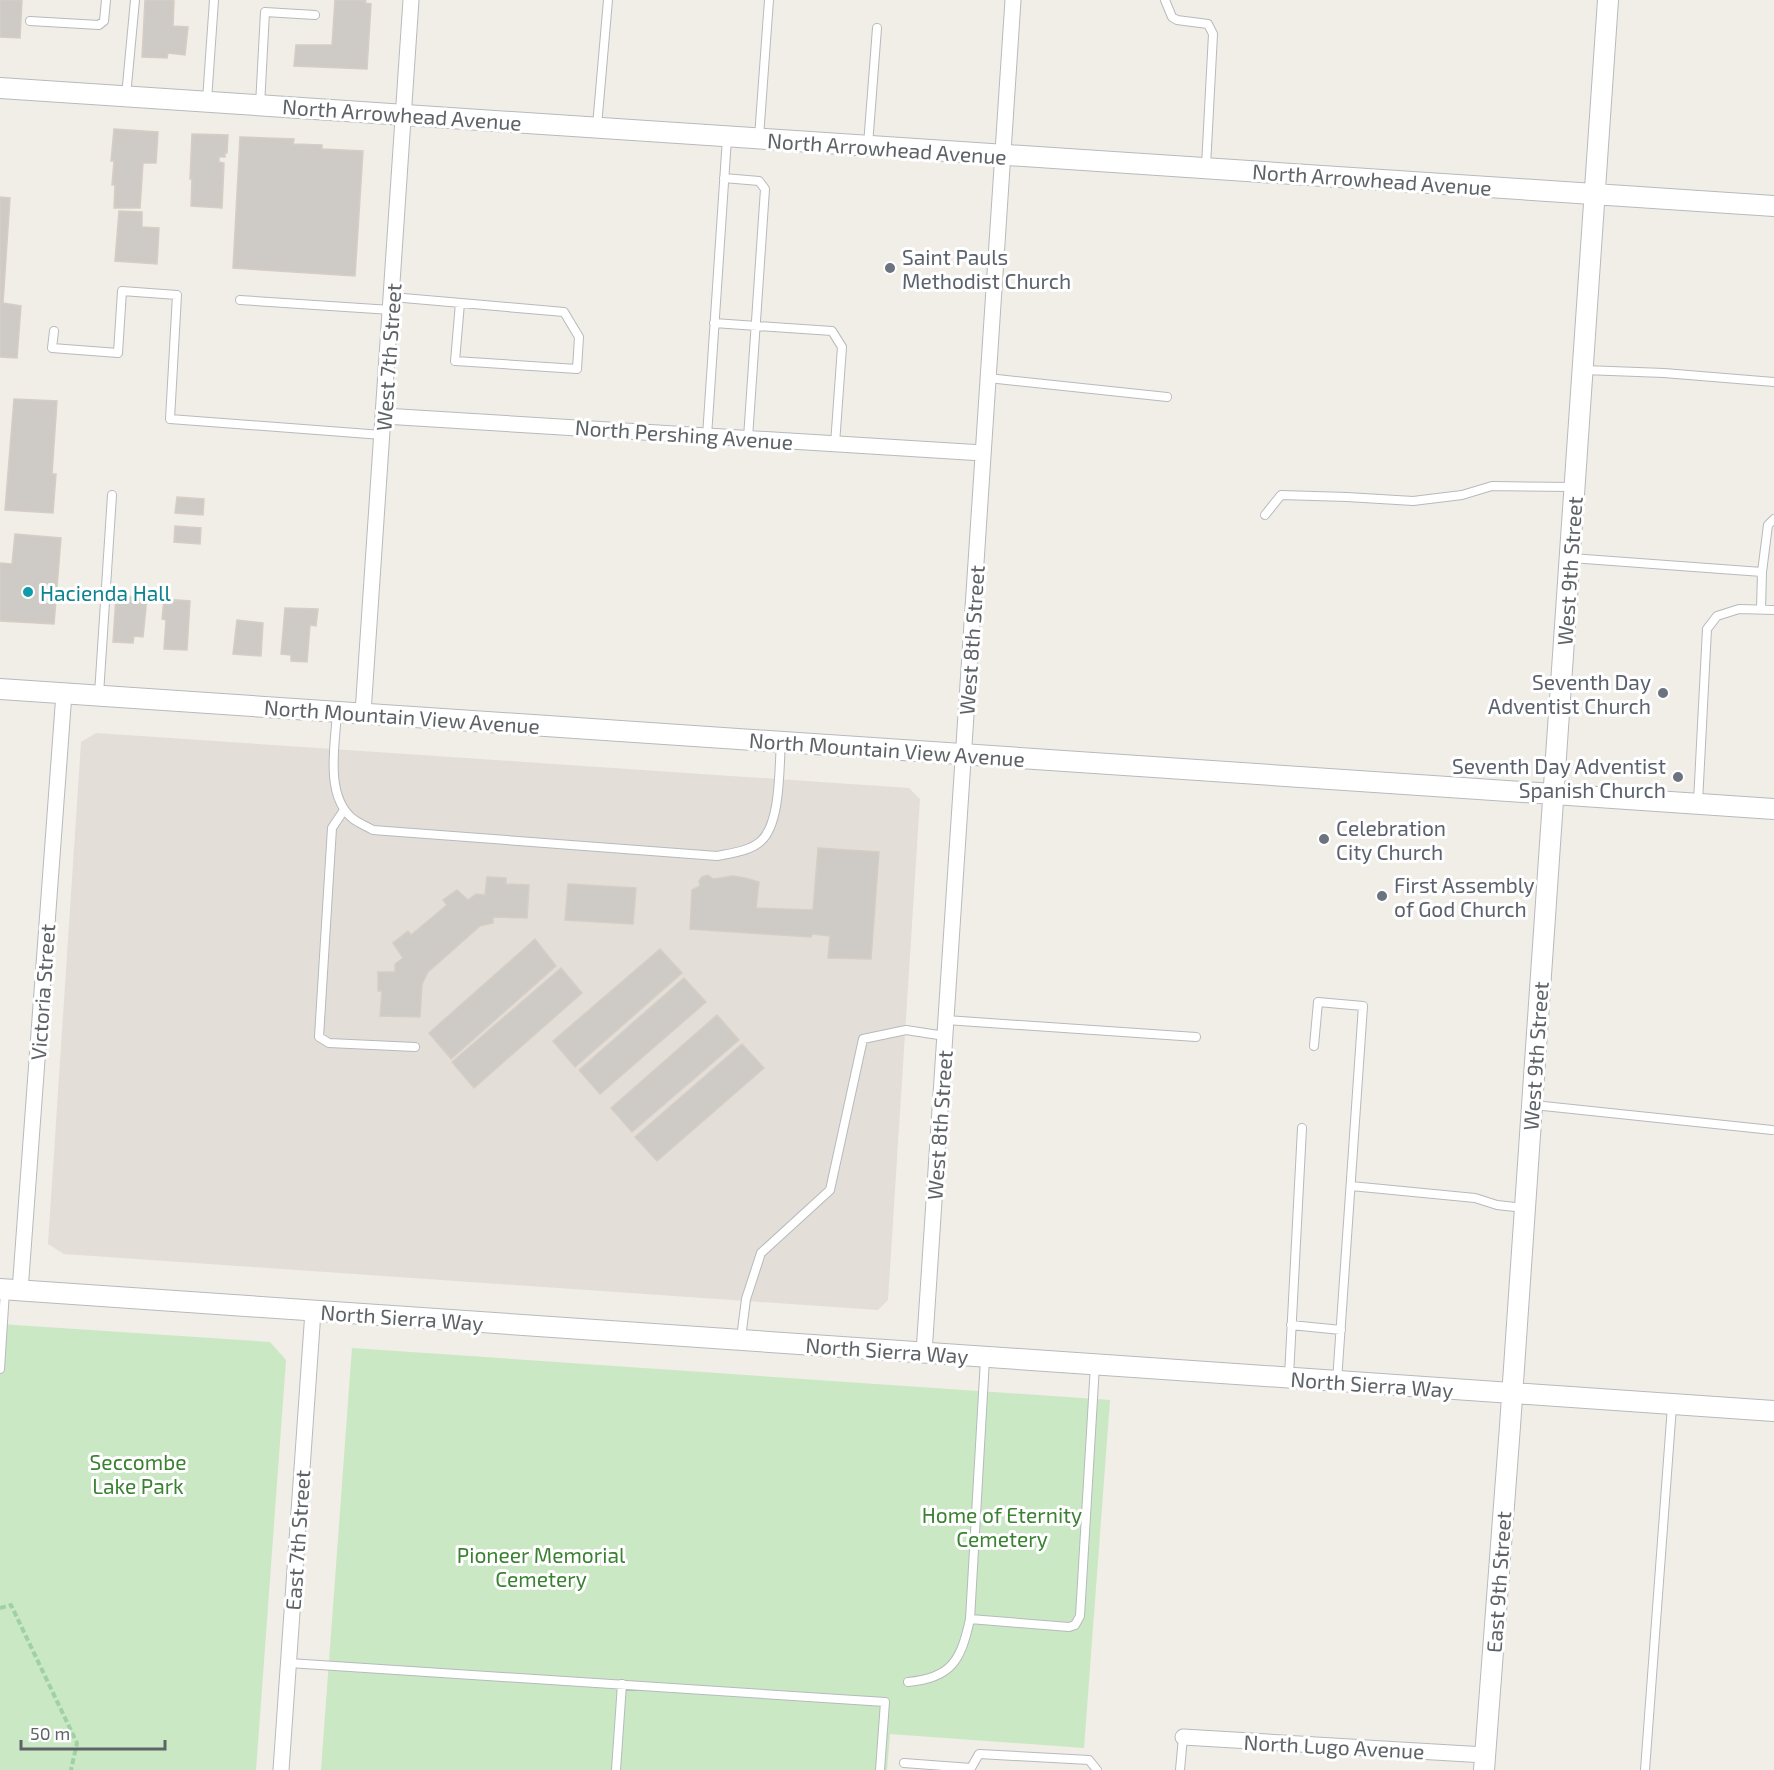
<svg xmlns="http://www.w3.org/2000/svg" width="1774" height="1770" viewBox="0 0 1774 1770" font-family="'Exo 2',sans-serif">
<rect width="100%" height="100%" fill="#f1ede7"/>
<!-- education -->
<path fill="#e3ded8" d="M96,733L909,788L920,799L888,1300L878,1310L64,1254L48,1244L81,742Z"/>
<!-- green -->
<path fill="#c9e8c3" d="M0,1324L270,1342L286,1360L256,1770H0Z
M352,1348L1110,1400L1084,1748L890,1734L887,1770H321Z"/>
<!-- building -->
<path fill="#cecac6" stroke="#d6cec5" stroke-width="1.5" d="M0,0H22L20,38L0,37Z
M145,0H174L173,26L188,27L185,55L168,53L167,58L142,57Z
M335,0H366L365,3L371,4L367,69L294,66L296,45H332Z
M114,129L158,132L156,163H143L140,208H114L115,185H112L114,161H111Z
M192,134L228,135L227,153H225V157H219V162L224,163L222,208L191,206L192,179H190Z
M240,137L294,139L293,144L322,145V149L363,151L355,276L233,268Z
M0,197L10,198L3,303L21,306L17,358L0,357Z
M119,211L142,212V227L159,228L157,264L115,261Z
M14,399L57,401L52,474H56L53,513L5,510Z
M177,497L204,499L203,515L175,513Z
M175,526L201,528L200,544L174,542Z
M15,534L61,538L54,624L0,621V563L12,564Z
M116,596L147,597L143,637L134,636L133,643L113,642Z
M164,599L190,601L187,650L164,649L166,620L162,619Z
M285,608L318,609L316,626L310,625L307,662L291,661V655L281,654Z
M237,620L263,623L261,656L233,654Z
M818,848L879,852L871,959L828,958L830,936L812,934L811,937L690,929L692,890L700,886L699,881L702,877L708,875L713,879L733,876L745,878L759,882L756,908L813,910Z
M487,877L506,878V884L529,885L527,918L493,917V923L480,926L428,972L422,984L420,1017L380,1016L382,991H378V972H395V964L403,958L393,943L408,931L411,935L447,905L443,900L457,890L468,900L476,894L485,895Z
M568,884L636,888L633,924L565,920Z
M535,939L556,966L451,1059L429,1033Z
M660,949L682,973L575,1067L553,1041Z
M561,968L582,993L474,1088L452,1062Z
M684,978L706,1002L600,1094L579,1070Z
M717,1015L739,1040L632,1132L611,1108Z
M742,1044L764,1068L657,1161L635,1137Z"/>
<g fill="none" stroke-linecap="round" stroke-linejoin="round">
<!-- service casing -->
<g stroke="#b7babd" stroke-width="10">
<path id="service" d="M1165,0L1172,17L1177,20L1208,24L1213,34L1206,166
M30,21L99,25L104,21L106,0
M126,96L135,0
M207,100L214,0
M260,105L265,12L315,15
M597,126L608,0
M759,137L769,0
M868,145L877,28
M724,178L759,181L765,189L748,438
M392,297L564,312L579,337L577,369L455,361L460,303
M240,300L391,310
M714,323L832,331L842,347L835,444
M54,331L52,348L118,353L122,291L177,295L170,419L382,435
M1584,370L1664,373L1774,382
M988,378L1167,397
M707,436L727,138
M1265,515L1281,495L1347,497L1413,501L1462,495L1492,486L1573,487
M1571,558L1762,572L1768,525L1774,519
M1761,609L1762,572
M99,694L112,495
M337,713C335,745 325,795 352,818C358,823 366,826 373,830L717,856C732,853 750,851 761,841C781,823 779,767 781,742
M1698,802L1707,629L1717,616L1739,609L1774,610
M344,810L332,828L319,1037L329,1043L415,1047
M946,1020L1196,1037
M1314,1046L1318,1002L1363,1006L1337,1381
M1534,1105L1772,1130
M1351,1186L1475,1198L1497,1205L1524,1208
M1291,1325L1341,1330
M741,1338L746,1299L761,1253L830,1190L863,1039L906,1030L945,1036
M0,1369L5,1291
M1289,1376L1302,1128
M970,1619L1069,1627L1075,1625L1080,1616L1095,1365
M289,1663L885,1702L880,1770
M908,1682C952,1678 961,1660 970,1619L985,1359
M904,1763L971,1768L979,1754L1089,1760L1097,1770
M616,1770L622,1684
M1180,1770L1183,1737
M1645,1770L1672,1406"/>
</g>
<!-- minor casing -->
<g stroke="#b7babd" stroke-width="17">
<path id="minor" d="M384,416L983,453
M363,713L411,0
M20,1291L64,693
M924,1353L1013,0
M1183,1737L1485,1755
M281,1770L313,1311"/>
</g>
<!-- tertiary casing -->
<g stroke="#b7babd" stroke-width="22">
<path id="tertiary" d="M0,88L1774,206
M0,689L1774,809
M0,1289L1774,1411
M1484,1770L1510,1426L1608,0"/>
</g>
<!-- path -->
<path stroke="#a0d0a6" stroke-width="4" stroke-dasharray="6 3" stroke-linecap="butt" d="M0,1608L11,1605L77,1743L71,1770"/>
<!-- service -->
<use href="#service" stroke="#fff" stroke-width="8"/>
<!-- minor -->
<use href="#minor" stroke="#fff" stroke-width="15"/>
<!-- tertiary -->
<use href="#tertiary" stroke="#fff" stroke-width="20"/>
</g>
<!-- markers -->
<g fill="#6b7280" stroke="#fff" stroke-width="2">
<circle cx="890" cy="268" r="6"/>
<circle cx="1663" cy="693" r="6"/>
<circle cx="1678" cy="777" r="6"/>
<circle cx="1324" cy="839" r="6"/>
<circle cx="1382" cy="896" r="6"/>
</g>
<circle fill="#0f9aa8" stroke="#fff" stroke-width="2" cx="28" cy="592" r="6"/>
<g text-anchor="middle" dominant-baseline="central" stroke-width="6" stroke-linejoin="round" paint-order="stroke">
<!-- street labels -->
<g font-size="21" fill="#5e6367" stroke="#fff">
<text transform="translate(402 114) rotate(4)">North Arrowhead Avenue</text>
<text transform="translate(887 148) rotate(4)">North Arrowhead Avenue</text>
<text transform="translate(1372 179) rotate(4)">North Arrowhead Avenue</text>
<text transform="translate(388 357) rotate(-86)">West 7th Street</text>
<text transform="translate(684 434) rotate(4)">North Pershing Avenue</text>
<text transform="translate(1569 571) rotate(-86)">West 9th Street</text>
<text transform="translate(971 640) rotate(-86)">West 8th Street</text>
<text transform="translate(402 716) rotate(4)">North Mountain View Avenue</text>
<text transform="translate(887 749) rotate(4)">North Mountain View Avenue</text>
<text transform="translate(42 992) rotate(-86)">Victoria Street</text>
<text transform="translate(1535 1056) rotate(-86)">West 9th Street</text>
<text transform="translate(939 1125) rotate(-86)">West 8th Street</text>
<text transform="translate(402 1317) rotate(4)">North Sierra Way</text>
<text transform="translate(887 1350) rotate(4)">North Sierra Way</text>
<text transform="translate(1372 1384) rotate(4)">North Sierra Way</text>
<text transform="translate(297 1540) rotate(-86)">East 7th Street</text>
<text transform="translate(1498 1582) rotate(-86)">East 9th Street</text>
<text transform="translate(1334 1746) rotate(3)">North Lugo Avenue</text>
</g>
<!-- worship labels -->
<g font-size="21" fill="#5b616d" stroke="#fff" text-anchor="start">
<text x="902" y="256">Saint Pauls<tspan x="902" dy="24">Methodist Church</tspan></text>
<text x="1651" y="681" text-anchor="end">Seventh Day<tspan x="1651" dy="24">Adventist Church</tspan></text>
<text x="1666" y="765" text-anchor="end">Seventh Day Adventist<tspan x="1666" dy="24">Spanish Church</tspan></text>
<text x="1336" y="827">Celebration<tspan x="1336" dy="24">City Church</tspan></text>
<text x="1394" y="884">First Assembly<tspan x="1394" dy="24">of God Church</tspan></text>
</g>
<!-- culture labels -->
<g font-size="21" fill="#0d838f" stroke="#fff" text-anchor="start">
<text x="40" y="592">Hacienda Hall</text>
</g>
<!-- park labels -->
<g font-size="21" fill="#3a8232" stroke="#fff">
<text x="138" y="1461">Seccombe<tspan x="138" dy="24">Lake Park</tspan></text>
<text x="1002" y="1514">Home of Eternity<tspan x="1002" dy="24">Cemetery</tspan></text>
<text x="541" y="1554">Pioneer Memorial<tspan x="541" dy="24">Cemetery</tspan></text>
</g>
</g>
<!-- scale -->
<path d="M21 1740v9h144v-9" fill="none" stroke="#5e6367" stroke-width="3"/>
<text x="30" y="1740" font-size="18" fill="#5e6367" stroke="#ffffff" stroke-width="4.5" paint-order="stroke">50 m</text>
</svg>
